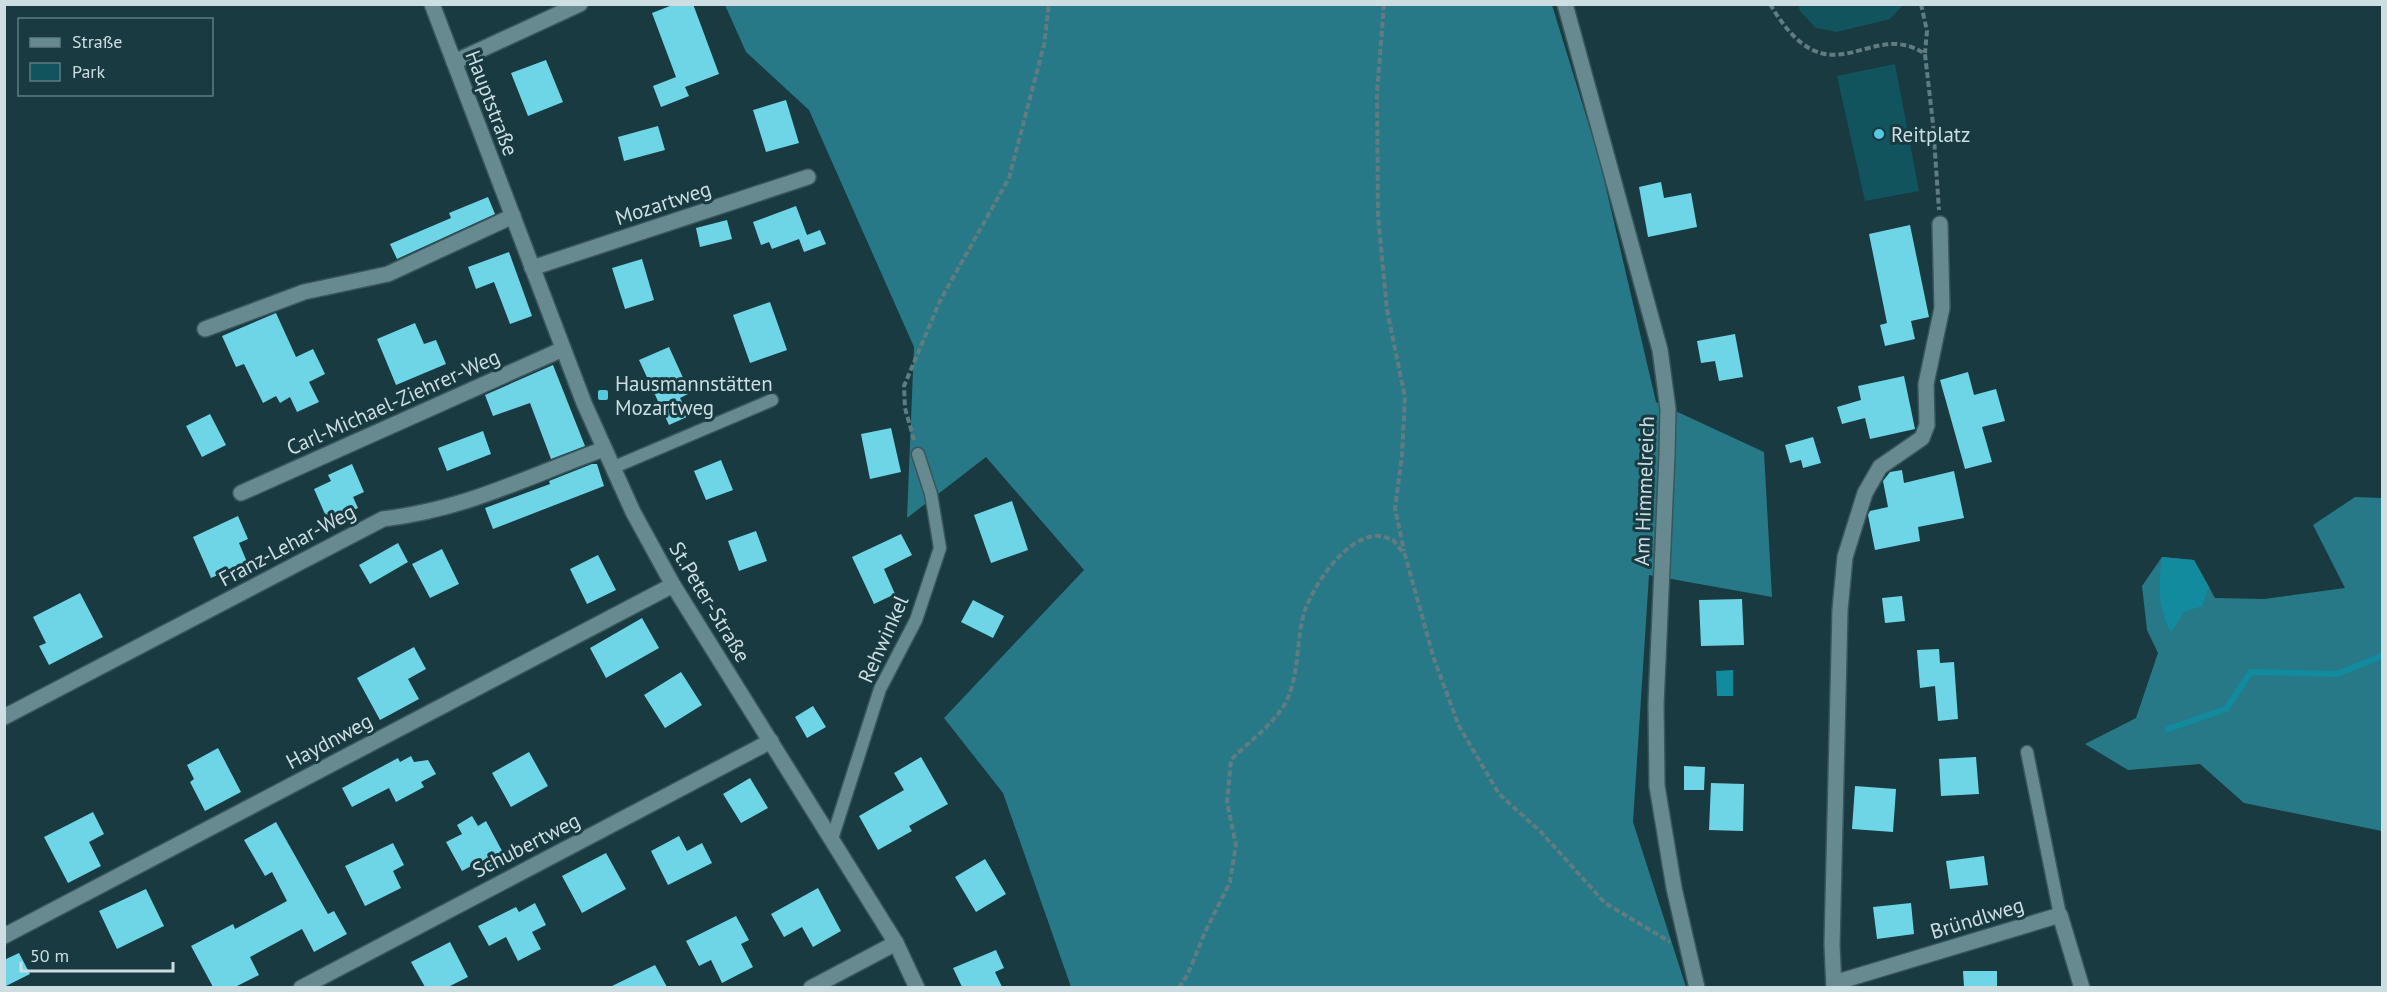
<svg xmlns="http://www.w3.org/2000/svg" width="2387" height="992" viewBox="0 0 2387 992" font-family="'PT Sans',sans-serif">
<rect width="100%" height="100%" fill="#183a40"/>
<!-- green -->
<path fill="#12545e" d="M1798,5V4L1903,5L1890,19L1837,32L1816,28L1800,11Z
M1895,64L1919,191L1865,201L1837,76Z"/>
<!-- forest -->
<path fill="#287987" d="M725,5H1552L1599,158L1656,402L1764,452L1772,597L1649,575L1633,822L1686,987H1071L1003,793L944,718L1084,570L986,457L907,518L914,347L809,110L746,52Z
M2355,497L2382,498V831L2244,803L2200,764L2128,770L2085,744L2136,718L2158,653L2147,630L2142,586L2162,557L2194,560L2215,598L2264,599L2345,588L2313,525Z"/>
<!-- water -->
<path fill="#118b9d" d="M2162,557L2194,560L2209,587L2202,606L2184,612L2171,633C2158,607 2158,585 2162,557Z
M1733,670V696H1717L1716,671Z"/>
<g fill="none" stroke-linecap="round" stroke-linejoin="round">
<!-- stream -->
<path stroke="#118b9d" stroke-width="6" d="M2168,729L2226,709L2251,672L2337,674L2382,656"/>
</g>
<!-- building -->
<path fill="#6ed5e7" d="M675,4H693L719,74L685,87L689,96L661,107L653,86L676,77L652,13Z
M546,60L563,102L528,116L511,73Z
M786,100L799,143L766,152L753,110Z
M658,126L665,150L624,161L618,137Z
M1661,182L1664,198L1691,193L1697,227L1648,237L1639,187Z
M488,197L495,214L397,259L390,244L451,218L449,213Z
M796,206L807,235L820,230L826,244L804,252L799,239L772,249L769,242L761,245L753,222Z
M727,220L732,239L700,247L696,228Z
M1910,225L1929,317L1911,321L1915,339L1885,346L1880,325L1887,323L1869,234Z
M509,252L532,316L510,324L494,282L476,289L468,267Z
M642,259L654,300L625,309L612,268Z
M770,302L787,350L750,363L733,315Z
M276,313L296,357L313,349L325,374L309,382L319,402L297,412L290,397L280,403L276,396L263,403L244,364L236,367L222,336Z
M415,323L424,344L436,340L446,364L396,385L377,339Z
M1735,334L1743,377L1719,381L1715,361L1701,363L1697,341Z
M669,347L690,393L680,398L689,416L669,425L639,360Z
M553,365L585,446L551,459L530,403L493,416L485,395Z
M1968,372L1974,395L1996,389L2005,421L1982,427L1992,462L1965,469L1940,380Z
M1904,376L1915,429L1870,439L1865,418L1842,424L1837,407L1861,400L1858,386Z
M210,414L226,445L202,457L186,426Z
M891,428L901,472L870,479L861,434Z
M483,431L491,454L447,471L438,448Z
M1813,437L1821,463L1803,468L1801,460L1790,463L1785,445Z
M721,460L733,490L706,500L694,471Z
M352,464L364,492L353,497L358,508L328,521L314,489L331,481L328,475Z
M592,464H597L604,486L493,529L485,508L550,484L549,481Z
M1902,470L1904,483L1954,471L1964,518L1918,527L1920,541L1875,550L1868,515L1870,511L1888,507L1883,481L1890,472Z
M1012,501L1028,550L991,563L974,515Z
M238,516L248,539L239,543L247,562L211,578L193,537Z
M756,531L767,561L739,571L728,541Z
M901,534L912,555L884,569L895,594L874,604L852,557Z
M398,543L408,562L370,584L359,565Z
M442,549L459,584L430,598L412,564Z
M598,555L616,590L587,604L570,569Z
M80,593L103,637L49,665L39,646L46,643L33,617Z
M1902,596L1905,621L1885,623L1882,598Z
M1742,599L1744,645L1701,646L1699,600Z
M973,600L1004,616L993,638L961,622Z
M642,618L659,648L606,678L590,648Z
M414,647L426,669L408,679L419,699L380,720L357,678Z
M1939,649L1940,663L1954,662L1958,719L1938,721L1935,686L1920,688L1917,650Z
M681,672L702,705L665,728L644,695Z
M813,706L826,727L807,738L795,717Z
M218,748L241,792L205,811L190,782L194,779L187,765Z
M529,752L548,786L511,807L492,773Z
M411,756L414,762L428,760L436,774L421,782L424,787L396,802L389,788L352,807L342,788L398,758L400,762Z
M921,757L948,804L909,826L912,831L878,850L859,816L904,790L894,773Z
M1976,757L1979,794L1941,796L1939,759Z
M1684,766L1705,767L1704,790H1684Z
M750,778L768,808L741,823L723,794Z
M1711,783L1744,784L1743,831L1709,830Z
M1855,786L1896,789L1893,832L1852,829Z
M93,812L104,834L89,842L101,866L68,883L44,837Z
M472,816L478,826L486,821L508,862L481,877L475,864L462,871L446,842L462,834L457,825Z
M276,822L328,914L334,911L347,934L314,952L302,929L250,957L259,975L235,987H213L191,946L233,924L235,929L287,901L272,872L265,876L244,840Z
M679,836L687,851L702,843L712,863L668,885L651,851Z
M393,843L404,865L393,871L401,888L365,906L345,866Z
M606,853L626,889L582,913L562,876Z
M1984,856L1988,885L1950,889L1946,861Z
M985,859L1006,894L976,912L955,877Z
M818,888L841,931L813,947L802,927L784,937L771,914Z
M146,889L164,926L117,949L99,911Z
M535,903L546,925L532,932L541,949L518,961L506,937L489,946L478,926L516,907L519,912Z
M1911,903L1914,934L1877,939L1873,907Z
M736,916L749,940L741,944L753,967L722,983L711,960L699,966L686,941Z
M450,942L468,977L448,987H425L411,962Z
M996,950L1004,968L995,972L1002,987H962L953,968Z
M19,953L30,974L4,987V960Z
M655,965L667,987H610Z
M1963,971H1997V987H1964Z"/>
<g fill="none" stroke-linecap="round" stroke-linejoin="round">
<!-- service casing -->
<g stroke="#39565b" stroke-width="15">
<path id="service" d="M612,468L772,400
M2027,752L2060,915
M832,839L880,689L916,620L940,548L931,494L918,454"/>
</g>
<!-- minor casing -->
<g stroke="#39565b" stroke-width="18">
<path id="minor" d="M1565,4L1660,350L1668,409L1667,455L1656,704L1657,786L1674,888L1697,988
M454,62L580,4
M532,268L808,177
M205,329L304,292L388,274L513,216
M241,493L563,349
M4,717L383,519C467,509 526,477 604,449
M4,936L673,585
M1834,983L2060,915L2082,988
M301,988L771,741
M811,988L896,943
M1834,988L1832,945L1840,610L1845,557L1865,493L1880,467L1922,438L1927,425L1926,384L1942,308L1940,224"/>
</g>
<!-- secondary casing -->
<g stroke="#39565b" stroke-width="18">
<path id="secondary" d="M432,4L584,403L633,512L673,585L896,943L917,988"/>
</g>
<!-- path -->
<path stroke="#617c81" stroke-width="4" stroke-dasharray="6 3" stroke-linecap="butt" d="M1384,4L1377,93L1378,215L1387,310L1405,397L1402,455L1395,508L1404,551
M1770,4C1830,106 1869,16 1925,54L1933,124L1939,210
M1921,4L1927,31L1925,53
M914,440L905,408L904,386L940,301L1009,178L1044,45L1049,4
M1179,988L1188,974L1205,932L1230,882L1236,845L1227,802L1231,760C1249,741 1275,724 1287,700C1300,671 1296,637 1305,610C1314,585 1345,538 1375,536C1380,535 1387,538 1393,540L1405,555L1434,659L1459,726L1499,794L1540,831L1605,903L1670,942"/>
<!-- service -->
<use href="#service" stroke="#678a91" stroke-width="12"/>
<!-- minor -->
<use href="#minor" stroke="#678a91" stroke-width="15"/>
<!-- secondary -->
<use href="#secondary" stroke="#678a91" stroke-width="15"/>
</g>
<!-- markers -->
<g fill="#54cade" stroke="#183a40" stroke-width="2">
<circle cx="1879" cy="134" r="6"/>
<rect x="597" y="389" width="12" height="12" rx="3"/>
</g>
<g text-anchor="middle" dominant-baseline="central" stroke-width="6" stroke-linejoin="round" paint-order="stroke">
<!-- street labels -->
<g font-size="21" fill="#ccdee2" stroke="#183a40">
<text transform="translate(492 103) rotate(69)">Hauptstraße</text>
<text transform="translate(663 203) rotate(-18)">Mozartweg</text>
<text transform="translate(393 402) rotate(-24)">Carl-Michael-Ziehrer-Weg</text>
<text transform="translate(1644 491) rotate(-88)">Am Himmelreich</text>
<text transform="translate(287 545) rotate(-28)">Franz-Lehar-Weg</text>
<text transform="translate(710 602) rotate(59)">St.Peter-Straße</text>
<text transform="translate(883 639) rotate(-66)">Rehwinkel</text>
<text transform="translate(329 741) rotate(-28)">Haydnweg</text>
<text transform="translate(526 845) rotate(-27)">Schubertweg</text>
<text transform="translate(1977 918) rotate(-17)">Bründlweg</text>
</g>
<!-- poi labels -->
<g font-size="21" fill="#ccdee2" stroke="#183a40" text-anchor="start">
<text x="1891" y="134">Reitplatz</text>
<text x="615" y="383">Hausmannstätten<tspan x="615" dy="24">Mozartweg</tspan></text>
</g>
</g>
<!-- border -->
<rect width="2387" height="992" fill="none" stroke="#ccdee2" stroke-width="12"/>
<!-- legend -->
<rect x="18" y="18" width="195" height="78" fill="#183a40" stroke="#607c81" stroke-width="1.5"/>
<rect x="30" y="38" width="30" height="9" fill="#678a91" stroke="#607c81" stroke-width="1.5"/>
<text x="72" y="48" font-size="18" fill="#ccdee2">Straße</text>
<rect x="30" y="63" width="30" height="18" fill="#12545e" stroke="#607c81" stroke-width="1.5"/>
<text x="72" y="78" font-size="18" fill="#ccdee2">Park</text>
<!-- scale -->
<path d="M21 962v9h152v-9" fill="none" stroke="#ccdee2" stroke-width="3"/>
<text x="30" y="962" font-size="18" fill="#ccdee2" stroke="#183a40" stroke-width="4.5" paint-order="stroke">50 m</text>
</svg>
